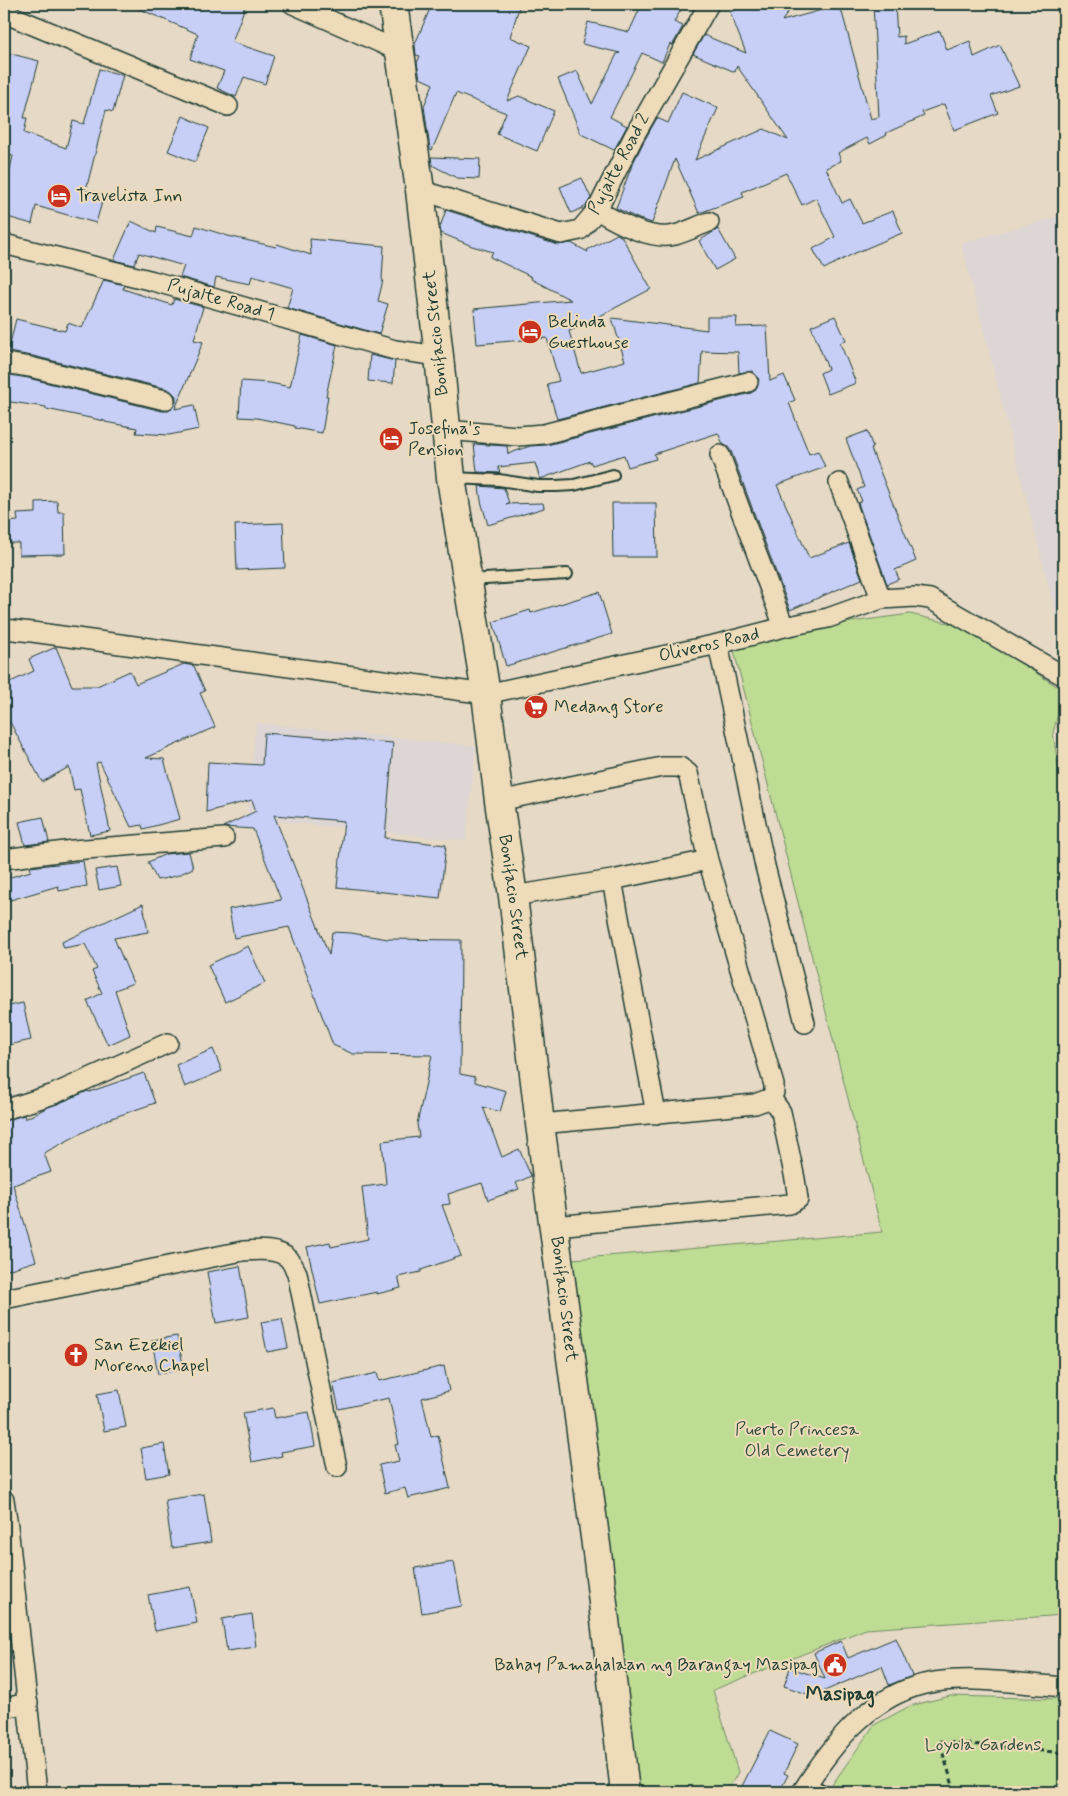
<svg xmlns="http://www.w3.org/2000/svg" width="1068" height="1796" viewBox="0 0 1068 1796" font-family="Mynerve,sans-serif">
<rect width="100%" height="100%" fill="#e6d9c5"/>
<filter id="ink" filterUnits="userSpaceOnUse"><feTurbulence type="fractalNoise" baseFrequency=".02" numOctaves="2"/><feDisplacementMap in="SourceGraphic" scale="10" xChannelSelector="R" yChannelSelector="G"/><feConvolveMatrix kernelMatrix="1 2 1 2 8 2 1 2 1" color-interpolation-filters="sRGB"/></filter>
<g filter="url(#ink)">
<!-- built -->
<path fill="#ddd6d4" d="M1064,215V646L961,243Z
M256,723L476,746L466,841L247,818Z"/>
<!-- green -->
<path fill="#bfdc94" stroke="#6f8c64" d="M910,614L965,627L1064,691L1053,733L1064,803V1615L866,1629L713,1690L738,1772L727,1792H638L573,1259L882,1232L733,647L851,622Z
M950,1696L1064,1699V1792H827L874,1725L910,1706Z"/>
<!-- building -->
<path fill="#c8cff7" stroke="#1f3d34" d="M128,4H246L232,42L274,56L265,84L244,77L236,97L217,88L224,71L190,59L198,34Z
M432,4H520L510,37L531,46L507,101L519,96L554,111L537,151L497,134L506,113L456,93L432,150L430,149L424,106L433,84L420,78L417,63L420,56L416,55L415,44Z
M642,4H684L674,22L683,26L672,46L670,44L662,62L642,53L610,117L627,126L614,150L581,134L558,79L577,71L592,104L617,54L620,53L582,44L588,22L629,32Z
M751,4H794L782,21L840,5L871,119L879,117L873,4H895L897,37L904,36V44L940,31L947,50L970,41L974,57L1000,45L1019,86L991,96L998,113L954,130L944,104L922,112L924,116L886,133L887,135L870,144L867,138L838,153L841,161L826,168L842,203L850,199L862,223L893,211L902,233L853,254L824,269L813,249L835,237L816,198L802,205L786,173L742,192L744,197L699,213L675,159L652,223L639,219L616,208L632,165L644,141L657,118L668,123L682,92L718,108L695,160L764,129L788,140L737,66L735,72L693,54L704,35L746,53L730,12Z
M4,52L39,61L24,118H27L24,133L66,148L73,121L84,124L99,69L123,75L113,112L106,110L86,190L104,195L96,223L36,206L32,224L4,216V195L13,156L4,154Z
M183,116L209,128L195,162L168,151Z
M431,157L480,159L479,179L457,178L432,165Z
M582,178L591,198L585,207L571,213L560,187Z
M446,210L558,245L571,243L588,252L587,250L617,234L622,237L651,289L577,328L569,331L581,373L625,361L612,318L707,330V317H737L736,327L767,326L770,381L784,375L795,400L789,403L809,454L818,451L825,467L777,485L809,558L849,543L862,579L790,610L731,451L728,447L723,444L718,433L654,454L656,459L628,467L624,455L592,465L590,461L540,479L535,463L498,467L500,473L477,472L474,444L507,446L508,454L530,446L547,445L751,393L756,390L759,380L756,375L752,371L739,373L738,352L702,351L700,383L557,419L547,384L559,381L547,338L477,344L474,309L571,300L531,279L532,277L490,257L493,252L472,246L441,233L440,227Z
M131,221L156,233L157,227L193,236L196,226L228,236L276,247L277,244L311,255L310,239L384,246L382,279L383,280L378,301L388,304L379,334L287,308L293,288L252,276L250,284L216,277L214,287L180,277L184,266L139,253L134,265L114,260Z
M718,229L735,259L715,270L699,241Z
M104,280L124,285L123,289L172,305L174,299L203,307L194,340L203,342L175,409L194,405L199,429L169,435L136,433L137,428L105,422V421L46,409V407L4,401V374L28,378L162,411H169L173,407L176,402V396L172,392L168,389L33,356L8,352L16,319L65,331L68,323L82,328Z
M835,316L846,340L840,343L856,383L828,394L820,373L828,369L811,326Z
M302,335L337,345L326,396H328L322,433L295,428V426L257,418L239,417L241,381L270,383L290,387Z
M370,355L395,361L393,383L368,381Z
M867,431L873,448L871,449L916,561L895,570L899,579L887,584L858,503L862,501L857,490L864,487L846,439Z
M479,486L504,488L509,503L506,504L543,503L544,508L488,525L481,501Z
M57,501L58,512H64L65,554L19,555V543H9L6,522L18,521L17,514L36,513V502Z
M612,503H656L657,557H613Z
M283,523L285,568L237,570L235,525Z
M599,592L612,634L506,666L493,622L530,610L531,613Z
M56,647L72,686H97L130,671L136,684L184,664L194,666L205,691L200,693L215,727L146,758L164,759L180,819L143,829L142,825L131,827L100,762L96,763L110,831L90,835L80,789L74,790L69,767L42,782L4,711V685L34,671L29,659Z
M264,733L393,743L385,838L446,845L440,898L337,887L344,821L274,815L329,955L332,932L351,933L388,939L461,940L460,1074L475,1077V1082L506,1091L500,1112L483,1107L502,1157L519,1149L531,1176L516,1183L519,1189L488,1200L482,1183L448,1194L450,1204L442,1205L461,1256L421,1270V1272L398,1277L401,1288L377,1294V1292L320,1304L307,1247L330,1242L331,1247L368,1239L362,1187L386,1184L382,1141L419,1137L417,1124L432,1055L353,1054L333,1045L289,927L234,938L229,909L281,900L253,829L223,827L256,811L252,800L206,812L208,762L262,765Z
M43,817L49,842L25,845L19,822Z
M189,852L193,868L176,876L157,880L148,862L166,854Z
M83,861L87,886L59,891L58,886L7,901L4,888V879L31,871L30,867Z
M117,867L121,886L99,890L95,870Z
M143,904L148,932L114,938L133,983L115,990L130,1035L108,1045L87,1001L102,993L92,971L97,969L85,944L64,948L62,942Z
M248,946L265,983L225,1002L208,965Z
M23,1003L31,1040L4,1046V1007Z
M213,1049L222,1071L185,1087L176,1065Z
M144,1073L155,1103L106,1120L44,1153L51,1172L13,1185L36,1261L4,1271V1121L24,1115L25,1119L46,1108L88,1091L89,1092Z
M240,1266L249,1317L216,1323L207,1272Z
M282,1319L288,1348L267,1352L261,1322Z
M177,1336L184,1369L158,1374L152,1340Z
M444,1366L449,1391L422,1398L431,1437L438,1435L450,1488L408,1498L405,1488L385,1493L379,1465L399,1461L395,1445L399,1444L389,1398L339,1409L333,1383L377,1373L379,1381Z
M119,1390L126,1427L104,1431L97,1394Z
M273,1408L275,1418L309,1412L315,1446L281,1452L282,1456L252,1462L243,1413Z
M164,1444L169,1474L146,1478L141,1448Z
M204,1494L211,1542L172,1548L165,1500Z
M454,1562L462,1606L422,1613L415,1568Z
M190,1587L197,1623L155,1631L148,1595Z
M252,1614L256,1647L227,1651L222,1619Z
M896,1638L912,1676L889,1685L882,1666L813,1696L784,1686L790,1668L825,1679L814,1653L841,1641L848,1658Z
M770,1731L798,1744L784,1773L788,1775L779,1792H739Z"/>
<g fill="none" stroke-linecap="round" stroke-linejoin="round">
<!-- lane casing -->
<g stroke="#1f3d34" stroke-width="14">
<path id="lane" d="M452,478L499,480L538,486H556L574,485L613,475
M469,580L567,574
M808,1782L825,1792"/>
</g>
<!-- street casing -->
<g stroke="#1f3d34" stroke-width="22">
<path id="street" d="M293,4L399,51
M4,13L228,106
M420,190L561,234L580,230L597,210L634,136L709,4
M597,210C618,223 651,241 675,235C686,232 698,226 709,222
M4,244L153,281L395,350L439,356
M4,363L30,367L165,400
M445,430L518,436L544,434L748,382
M720,455L784,627
M839,483L881,599
M4,629L32,632L486,694L718,644L784,627L828,618L881,599L915,597L930,599L1064,676
M718,644L765,866L805,1023
M499,801L662,767H680L688,773L708,860L774,1085V1092L771,1098L755,1104L540,1124
M4,859L73,850L224,838
M612,880L656,1114
M513,896L612,880L708,860
M4,1110L54,1094L168,1043
M555,1226L790,1204L798,1199L795,1179L781,1112L771,1098
M4,1299L243,1251C257,1250 278,1248 289,1259C292,1263 295,1269 297,1273L337,1467
M4,1500L8,1526L37,1792
M4,1708L28,1703
M802,1792C833,1743 873,1691 935,1682C977,1676 1022,1684 1064,1687"/>
</g>
<!-- secondary casing -->
<g stroke="#1f3d34" stroke-width="31">
<path id="secondary" d="M393,4L420,190L439,356L451,478L486,694L499,801L513,896L540,1124L598,1560L625,1792"/>
</g>
<!-- path -->
<path stroke="#1f3d34" stroke-width="3" stroke-dasharray="5 4" stroke-linecap="butt" d="M955,1792L939,1741L1064,1753"/>
<!-- lane -->
<use href="#lane" stroke="#eedbb9" stroke-width="10"/>
<!-- street -->
<use href="#street" stroke="#eedbb9" stroke-width="19"/>
<!-- secondary -->
<use href="#secondary" stroke="#eedbb9" stroke-width="28"/>
</g>
</g>
<!-- icons -->
<defs>
<g id="hotel-disc" transform="scale(1.25)"><circle r="9.5" fill="#c8321e" stroke="#eedbb9"/><path d="M-6-4.5h1.5V1H6V5H4.5V3h-9V5H-6ZM-4 0a1.8 1.8 0 1 1 3.6 0ZM.5 0V-2.5h3Q6-2.5 6 0Z" fill="#fff"/></g>
<g id="supermarket-disc" transform="scale(1.25)"><circle r="9.5" fill="#c8321e" stroke="#eedbb9"/><path d="M-6-5.5h2.5l.6 2H6L4.5 2H-2.5L-4.4-4H-6ZM-1.5 3.2a1.3 1.3 0 1 0 .1 0ZM3 3.2a1.3 1.3 0 1 0 .1 0Z" fill="#fff"/></g>
<g id="church-disc" transform="scale(1.25)"><circle r="9.5" fill="#c8321e" stroke="#eedbb9"/><path d="M-1.2-6h2.4v3.5h3.3v2.4h-3.3V6h-2.4V-.1h-3.3v-2.4h3.3Z" fill="#fff"/></g>
<g id="civic-disc" transform="scale(1.25)"><circle r="9.5" fill="#c8321e" stroke="#eedbb9"/><path d="M-.6-6.5H3V-4.5H.6V-3L4-1V1h2V6H-6V1h2V-1L-.6-3ZM-1.2 2.5V6h2.4V2.5Z" fill="#fff"/></g>
</defs>
<g fill-rule="evenodd">
<use href="#hotel-disc" x="59" y="196"/>
<use href="#hotel-disc" x="530" y="332"/>
<use href="#hotel-disc" x="391" y="439"/>
<use href="#supermarket-disc" x="536" y="707"/>
<use href="#church-disc" x="76" y="1355"/>
<use href="#civic-disc" x="835" y="1665"/>
</g>
<g text-anchor="middle" dominant-baseline="central" stroke-width="4" stroke-linejoin="round" paint-order="stroke">
<!-- street labels -->
<g font-size="18" fill="#1f3d34" stroke="#eedbb9">
<text transform="translate(619 164) rotate(-62)">Pujalte Road 2</text>
<text transform="translate(221 300) rotate(16)">Pujalte Road 1</text>
<text transform="translate(436 333) rotate(-96)">Bonifacio Street</text>
<text transform="translate(709 645) rotate(-13)">Oliveros Road</text>
<text transform="translate(513 897) rotate(82)">Bonifacio Street</text>
<text transform="translate(564 1299) rotate(83)">Bonifacio Street</text>
</g>
<!-- poi labels -->
<g font-size="18" fill="#1f3d34" stroke="#eedbb9" text-anchor="start">
<text x="76" y="196">Travelista Inn</text>
<text x="548" y="322">Belinda<tspan x="548" dy="21">Guesthouse</tspan></text>
<text x="408" y="429">Josefina's<tspan x="408" dy="21">Pension</tspan></text>
<text x="554" y="707">Medang Store</text>
<text x="94" y="1345">San Ezekiel<tspan x="94" dy="21">Moreno Chapel</tspan></text>
<text x="818" y="1665" text-anchor="end">Bahay Pamahalaan ng Barangay Masipag</text>
</g>
<!-- park labels -->
<g font-size="18" fill="#2f4d3e" stroke="#eedbb9">
<text x="797" y="1430">Puerto Princesa<tspan x="797" dy="21">Old Cemetery</tspan></text>
<text x="983" y="1745">Loyola Gardens</text>
</g>
<!-- quarter labels -->
<g font-size="20" font-weight="bold" fill="#1f3d34" stroke="#eedbb9">
<text x="840" y="1694">Masipag</text>
</g>
</g>
<!-- margin -->
<rect width="1068" height="1796" fill="none" stroke="#eedbb9" stroke-width="20"/>
<rect x="10" y="10" width="1048" height="1776" fill="none" stroke="#1f3d34" stroke-width="2" filter="url(#ink)"/>
</svg>
